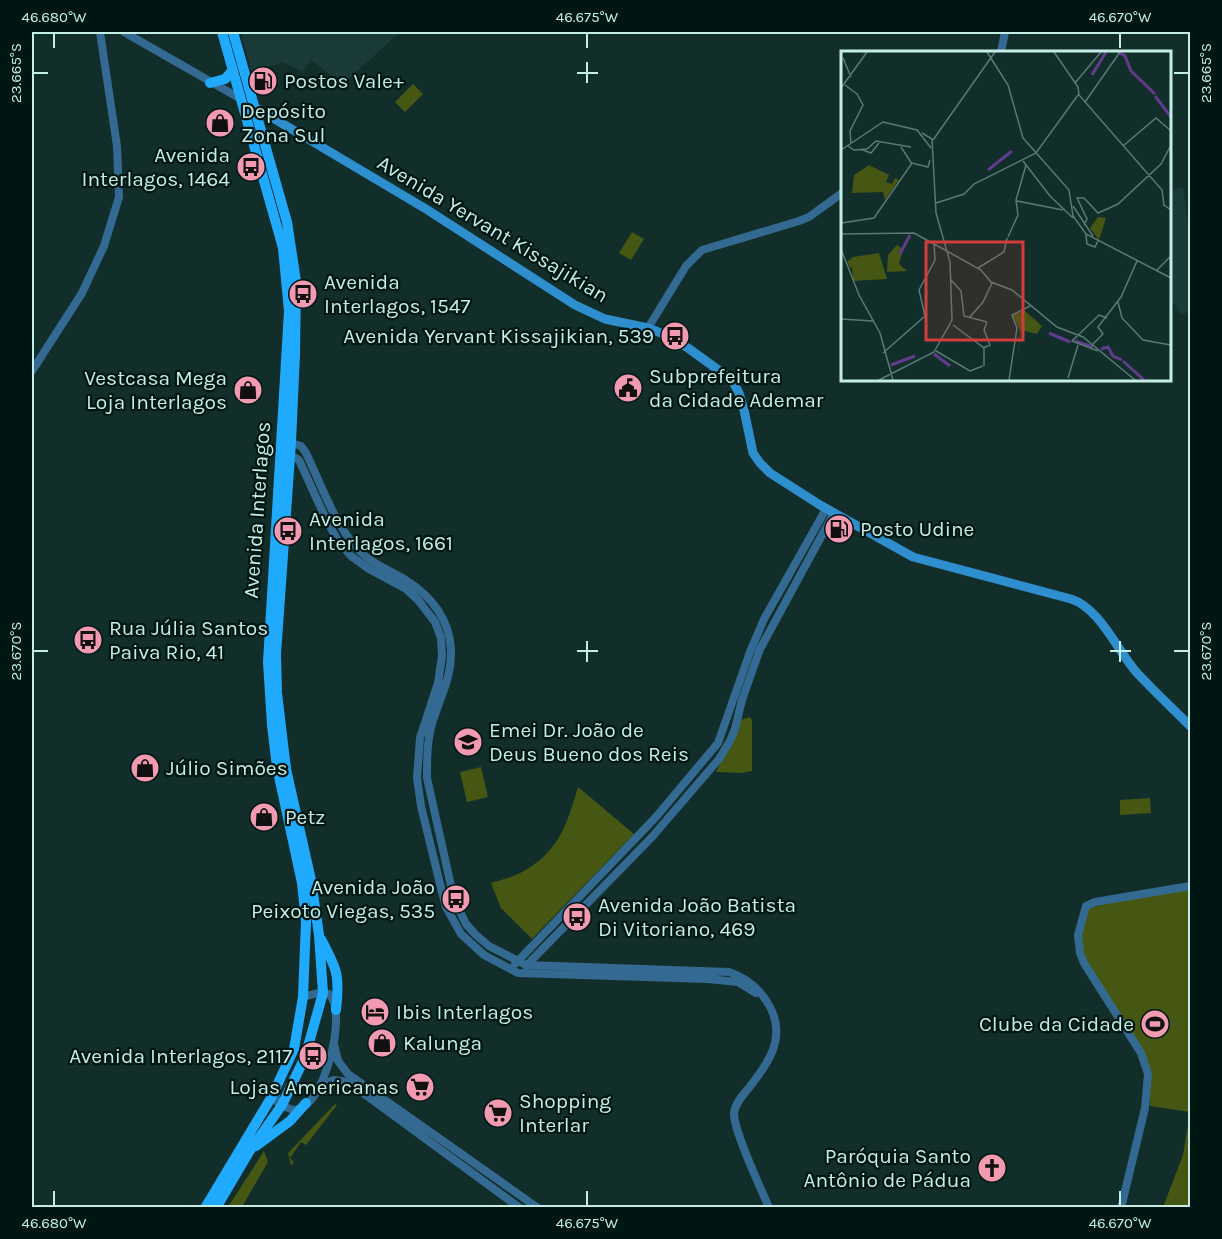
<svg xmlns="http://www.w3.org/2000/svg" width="1222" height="1239" viewBox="0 0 1222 1239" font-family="Karla,sans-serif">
<rect width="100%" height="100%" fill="#122e2a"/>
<!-- built -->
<path fill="#1a3b37" d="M243,32H400L343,84L311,60L302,72L283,62L252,72L242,36Z
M1183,187L1190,235V312L1181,314L1170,298V190Z"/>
<!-- green -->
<path fill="#465613" d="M413,84L423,94L405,112L395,102Z
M632,232L644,239L631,260L619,253Z
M750,717L752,720V771L741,773L716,772L740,720Z
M481,767L488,797L467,802L460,772Z
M578,787L634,834L532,939L501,908L491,883C501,880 513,877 522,872C559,852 567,824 578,787Z
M1150,798L1151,813L1120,815V800Z
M1190,889V1112L1150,1106V1071L1088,977L1079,950V928L1089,908L1132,898Z
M335,1104L337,1105L306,1145L301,1142L290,1158L294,1162L291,1166L288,1153Z
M1189,1119L1190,1207H1163L1183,1155Z
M264,1151L268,1162L242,1207H228Z"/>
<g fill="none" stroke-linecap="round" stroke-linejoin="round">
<!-- tertiary -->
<path stroke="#346a92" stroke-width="8" d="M124,32L241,99
M1001,52L1005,32
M648,328L686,266L702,250L799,221L809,217L842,193
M32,371L82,293L104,246L119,197L117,146L100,32
M288,442L301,446L306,453C321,484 333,520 355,546C368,562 387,569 404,579C430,595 449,618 451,649C452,679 440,696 432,724C427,741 427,760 427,778L454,899L466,924L476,935L489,946L526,965L729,972C747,978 761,990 770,1007C787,1039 767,1065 748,1089C742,1096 735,1104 734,1113C733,1130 761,1188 769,1208
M288,453L299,460L325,517L338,541L351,556L369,569L406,589L418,600L435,622L441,638L442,656L438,683L420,738L417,778L421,806L441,888L446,907L461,934L484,955L518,973L708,979L738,982L756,993
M515,964L656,817L718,743L750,652L764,619L826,509
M526,966L652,837L719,759L730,741L735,729L742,700L760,649L834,513
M334,1044L338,1061L348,1074L538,1208
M319,1087L333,1080L348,1082L520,1208
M275,1091L277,1102C282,1105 289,1110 295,1110C323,1110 349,1012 329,994L318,993L303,997
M1121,1208L1145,1108L1148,1074L1141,1053L1084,963L1080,953L1078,935L1086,906L1095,902L1190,886"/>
<!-- secondary -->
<path stroke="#2e8ece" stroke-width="9" d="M251,105L426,209L575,305L605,319L648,328L666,335L688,348L732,380L739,393L744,410L753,453L760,463L770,473L820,505L913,557L1071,599C1100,608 1118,652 1138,674C1155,692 1173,709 1190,726"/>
<!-- primary -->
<path stroke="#1faafd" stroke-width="10" d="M210,83L225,79L233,70
M321,939C337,969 340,975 336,1010
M256,1146L290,1121L306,1103
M205,1208L271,1098L294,1049L303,997L306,922L302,883L277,767L272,725L268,662L289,311L283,248L222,32
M216,1208L249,1152L282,1105L305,1057L323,993L319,935L311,880L286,769L277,693L276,654L291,442L295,354L296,281L287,222L233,32"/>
</g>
<!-- ticks -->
<path fill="none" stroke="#c3ede5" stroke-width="2" d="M54,33V48M587,33V48M1120,33V48M587,62V83M33,73H48M577,73H598M1174,73H1189M587,641V662M1120,641V662M33,651H48M577,651H598M1110,651H1131M1174,651H1189M54,1191V1206M587,1191V1206M1120,1191V1206"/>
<!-- icons -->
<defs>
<g id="fuel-disc" transform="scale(1.5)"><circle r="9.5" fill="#f19ab1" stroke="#001613"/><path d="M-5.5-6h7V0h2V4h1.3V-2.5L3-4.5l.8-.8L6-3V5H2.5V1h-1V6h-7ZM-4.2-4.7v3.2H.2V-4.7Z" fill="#111"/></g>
<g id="shop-disc" transform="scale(1.5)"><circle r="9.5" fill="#f19ab1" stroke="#001613"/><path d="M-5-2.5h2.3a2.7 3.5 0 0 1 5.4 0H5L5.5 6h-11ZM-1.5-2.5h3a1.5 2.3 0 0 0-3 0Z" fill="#111"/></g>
<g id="bus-disc" transform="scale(1.5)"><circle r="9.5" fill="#f19ab1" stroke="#001613"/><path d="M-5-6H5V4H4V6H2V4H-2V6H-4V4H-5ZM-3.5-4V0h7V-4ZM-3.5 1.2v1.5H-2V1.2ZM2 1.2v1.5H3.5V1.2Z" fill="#111"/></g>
<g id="civic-disc" transform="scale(1.5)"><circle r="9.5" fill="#f19ab1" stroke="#001613"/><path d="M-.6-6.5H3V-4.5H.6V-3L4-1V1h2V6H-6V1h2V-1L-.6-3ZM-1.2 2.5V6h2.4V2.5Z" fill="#111"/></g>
<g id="school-disc" transform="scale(1.5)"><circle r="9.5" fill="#f19ab1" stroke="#001613"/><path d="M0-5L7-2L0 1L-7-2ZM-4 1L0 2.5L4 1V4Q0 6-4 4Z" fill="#111"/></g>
<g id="hotel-disc" transform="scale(1.5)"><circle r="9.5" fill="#f19ab1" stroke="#001613"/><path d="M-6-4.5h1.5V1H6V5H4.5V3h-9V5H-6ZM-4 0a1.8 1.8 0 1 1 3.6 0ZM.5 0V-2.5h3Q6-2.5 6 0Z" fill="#111"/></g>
<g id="stadium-disc" transform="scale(1.5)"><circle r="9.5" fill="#f19ab1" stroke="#001613"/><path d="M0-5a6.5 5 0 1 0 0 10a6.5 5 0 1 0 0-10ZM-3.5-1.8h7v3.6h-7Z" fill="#111"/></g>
<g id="supermarket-disc" transform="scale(1.5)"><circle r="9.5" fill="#f19ab1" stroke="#001613"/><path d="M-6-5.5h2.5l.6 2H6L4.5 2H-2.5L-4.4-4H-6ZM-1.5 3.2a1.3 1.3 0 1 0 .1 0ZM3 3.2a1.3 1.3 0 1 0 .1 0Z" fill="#111"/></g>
<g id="church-disc" transform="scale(1.5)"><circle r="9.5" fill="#f19ab1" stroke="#001613"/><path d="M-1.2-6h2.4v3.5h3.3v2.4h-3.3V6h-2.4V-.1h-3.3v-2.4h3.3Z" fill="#111"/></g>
</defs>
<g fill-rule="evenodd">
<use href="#fuel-disc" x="263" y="81"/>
<use href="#shop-disc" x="220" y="123"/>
<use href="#bus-disc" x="251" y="167"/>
<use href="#bus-disc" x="303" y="294"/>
<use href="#bus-disc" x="675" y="336"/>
<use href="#civic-disc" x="628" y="388"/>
<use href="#shop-disc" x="248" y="390"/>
<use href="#fuel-disc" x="839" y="529"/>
<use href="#bus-disc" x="288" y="531"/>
<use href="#bus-disc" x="88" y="640"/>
<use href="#school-disc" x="468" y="742"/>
<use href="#shop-disc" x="145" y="768"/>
<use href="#shop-disc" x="264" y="817"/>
<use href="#bus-disc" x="456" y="899"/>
<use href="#bus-disc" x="577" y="917"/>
<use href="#hotel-disc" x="375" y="1012"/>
<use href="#stadium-disc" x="1155" y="1024"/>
<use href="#shop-disc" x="382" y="1043"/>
<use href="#bus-disc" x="313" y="1056"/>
<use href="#supermarket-disc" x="420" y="1087"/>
<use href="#supermarket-disc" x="498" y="1113"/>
<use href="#church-disc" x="992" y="1168"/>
</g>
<g text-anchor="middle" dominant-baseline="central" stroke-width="4.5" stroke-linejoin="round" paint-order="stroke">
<!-- poi labels -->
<g font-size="21" fill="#c3ede5" stroke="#001613" text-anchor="start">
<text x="284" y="81">Postos Vale+</text>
<text x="241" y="111">Depósito<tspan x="241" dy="24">Zona Sul</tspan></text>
<text x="230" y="155" text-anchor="end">Avenida<tspan x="230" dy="24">Interlagos, 1464</tspan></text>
<text x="324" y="282">Avenida<tspan x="324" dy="24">Interlagos, 1547</tspan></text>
<text x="654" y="336" text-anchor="end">Avenida Yervant Kissajikian, 539</text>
<text x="649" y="376">Subprefeitura<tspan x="649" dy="24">da Cidade Ademar</tspan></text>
<text x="227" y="378" text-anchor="end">Vestcasa Mega<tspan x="227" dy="24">Loja Interlagos</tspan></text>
<text x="309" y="519">Avenida<tspan x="309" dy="24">Interlagos, 1661</tspan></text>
<text x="860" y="529">Posto Udine</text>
<text x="109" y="628">Rua Júlia Santos<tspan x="109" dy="24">Paiva Rio, 41</tspan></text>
<text x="489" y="730">Emei Dr. João de<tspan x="489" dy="24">Deus Bueno dos Reis</tspan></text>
<text x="166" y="768">Júlio Simões</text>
<text x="285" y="817">Petz</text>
<text x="435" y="887" text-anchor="end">Avenida João<tspan x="435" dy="24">Peixoto Viegas, 535</tspan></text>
<text x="598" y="905">Avenida João Batista<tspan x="598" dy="24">Di Vitoriano, 469</tspan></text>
<text x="396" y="1012">Ibis Interlagos</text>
<text x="1134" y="1024" text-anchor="end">Clube da Cidade</text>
<text x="403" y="1043">Kalunga</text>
<text x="292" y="1056" text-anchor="end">Avenida Interlagos, 2117</text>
<text x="399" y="1087" text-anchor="end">Lojas Americanas</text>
<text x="519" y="1101">Shopping<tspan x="519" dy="24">Interlar</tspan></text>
<text x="971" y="1156" text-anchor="end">Paróquia Santo<tspan x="971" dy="24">Antônio de Pádua</tspan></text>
</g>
<!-- street labels -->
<g font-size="21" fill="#c3ede5" stroke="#001613">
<text transform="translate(493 229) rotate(31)">Avenida Yervant Kissajikian</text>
<text transform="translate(257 510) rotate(-86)">Avenida Interlagos</text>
</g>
</g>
<!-- overview -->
<g transform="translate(841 51)">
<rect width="330" height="330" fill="#122e2a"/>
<path d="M28,114L48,124L45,131L51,133L54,127L58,129L44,149L42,141L11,142L13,124ZM257,166L265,167L258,189L249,177ZM56,194L62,198L58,213L66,220L46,221L47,204ZM38,202L46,228L12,230L11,215L10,218L6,211L12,206ZM184,260L201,275L196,283L180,279L177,306L179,279L171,263Z" fill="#465613"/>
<path fill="none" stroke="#613b8c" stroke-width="3" d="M277,1L284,5L290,20L314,43M251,24L265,1M314,45L330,66M147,119L171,100M59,203L69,184M208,282L229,291M234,290L252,296M260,298L267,296L272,305L281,309M93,303L109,315M282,310L303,329M50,314L74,305"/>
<path fill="none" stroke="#597a75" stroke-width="1.5" d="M146,1L167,34L182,87L228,139L232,165L245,183L330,227M213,1L237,36L238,44L321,139L323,154L330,159M2,7L10,26M234,32L260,1M4,34L16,43L22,54L9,80L10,93M0,37L26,1M244,51L279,1M92,89L154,1M7,95L13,99L26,98L35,90L70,96M282,95L315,67L330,80M60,96L71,113M0,99L42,71L76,79L90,97M22,99L30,102L38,92M182,110L209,145L232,167M176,150L222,159M95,152L123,143L133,133L195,102L237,44M232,155L252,185M0,172L33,167L71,112L87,116L89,109M243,174L246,168L236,147H243L257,162L277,153L320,113L330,94M0,183L73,182L104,199M245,183L246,193L254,196L257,190M167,186L177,164L175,149L185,114M0,198L18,244L39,282L52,329M104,199L140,219L150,231L171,239L216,276L242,286L294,329M137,217L163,201L166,187M316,219L330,205M110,229L120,240L123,265L146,271M277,251L281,267L302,289L330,294M128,267L142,251L151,232M0,268L32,270M112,274L143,297V315M252,293L262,283L257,276L280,246L296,210M142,297L149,294L143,279L146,271M95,300L129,320L142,315M257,300L231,290L258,264L266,267M42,302L84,265L78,239L94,209L93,192M227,327L237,294M38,329L93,301L111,269L109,211L95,162L91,88L81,82M168,329L176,277L171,264L189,255"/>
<path fill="#d43c3b" fill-opacity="0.15" stroke="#d43c3b" stroke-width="3" d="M85,191H182V289H85Z"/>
<rect width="330" height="330" fill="none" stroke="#c3ede5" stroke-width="3"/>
</g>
<!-- border -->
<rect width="1222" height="1239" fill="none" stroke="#001613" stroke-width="66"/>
<rect x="33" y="33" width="1156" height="1173" fill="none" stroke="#c3ede5" stroke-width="2"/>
<g font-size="15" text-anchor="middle" fill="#c3ede5">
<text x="54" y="22">46.680°W</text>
<text x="587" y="22">46.675°W</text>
<text x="1120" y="22">46.670°W</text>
<text transform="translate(16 73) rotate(-90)" y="5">23.665°S</text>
<text transform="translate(1206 73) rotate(-90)" y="5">23.665°S</text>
<text transform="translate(16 651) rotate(-90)" y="5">23.670°S</text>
<text transform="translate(1206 651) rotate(-90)" y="5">23.670°S</text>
<text x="54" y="1228">46.680°W</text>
<text x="587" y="1228">46.675°W</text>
<text x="1120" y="1228">46.670°W</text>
</g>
</svg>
